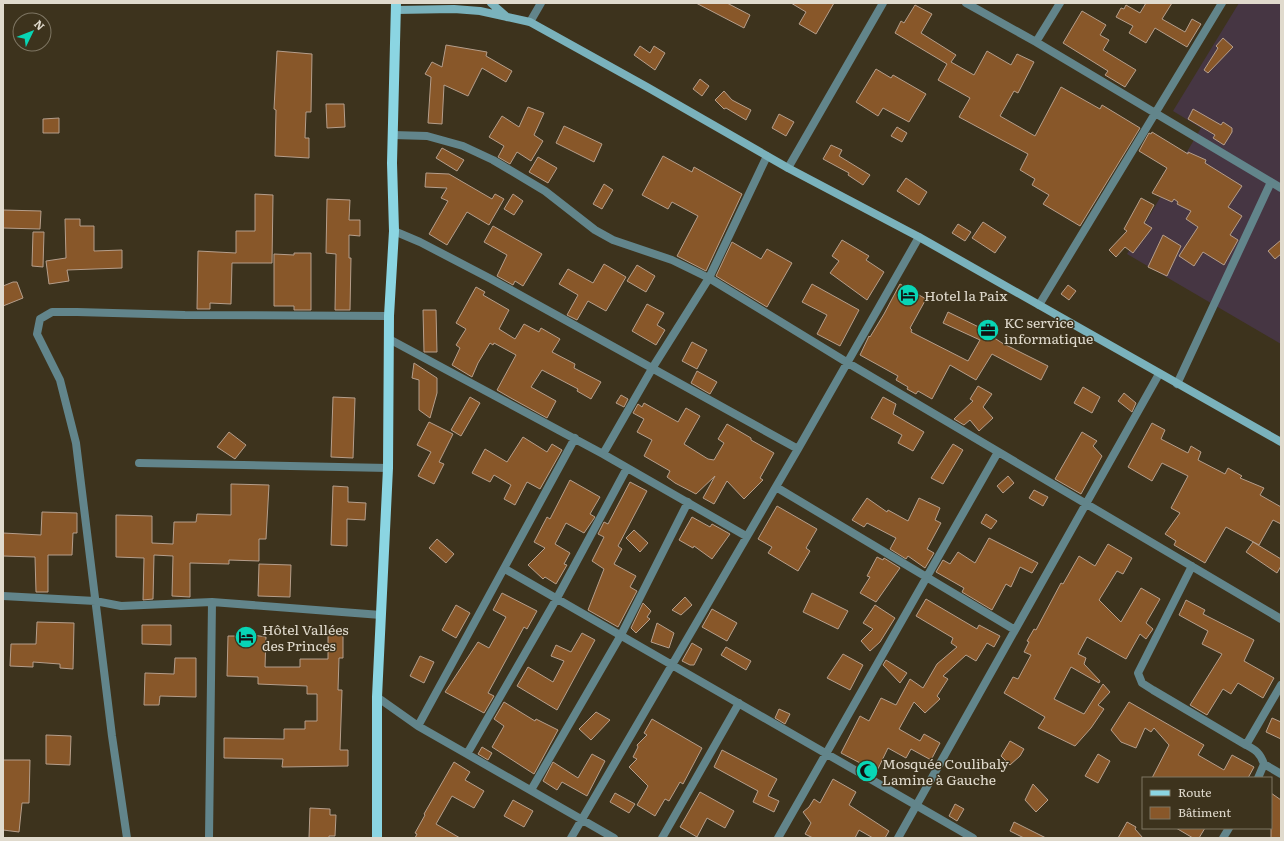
<svg xmlns="http://www.w3.org/2000/svg" width="1284" height="841" viewBox="0 0 1284 841" font-family="Literata,serif">
<rect width="100%" height="100%" fill="#3d331d"/>
<!-- commercial -->
<path fill="#463643" d="M1239,3H1281V344L1127,254L1201,128L1173,111Z"/>
<!-- building -->
<path fill="#885729" stroke="#b59e8b" d="M696,3H727L750,15L744,28Z
M791,3H834L816,34L799,24L806,12Z
M1146,3H1172L1162,19L1185,32L1192,19L1201,24L1187,47L1155,28L1146,43L1129,33L1133,26L1116,17L1121,8L1124,9L1126,5L1140,13Z
M915,5L932,14L921,33L956,55L951,62L974,75L987,51L1011,65L1017,54L1034,62L1018,93L1014,91L1000,116L1035,136L1061,87L1100,109L1102,105L1140,128L1080,226L1043,204L1049,195L1032,185L1035,179L1020,170L1028,154L959,117L970,98L938,80L947,64L895,33L901,21L904,23Z
M1082,11L1106,25L1100,35L1109,40L1103,50L1136,70L1125,87L1105,75L1108,71L1063,43Z
M1223,38L1233,47L1208,73L1204,70L1218,48L1216,46Z
M446,45L487,52L486,56L512,71L506,82L482,68L468,96L444,85L442,124L428,123L431,77L425,74L432,62L442,67Z
M640,46L650,53L654,46L665,53L655,70L634,55Z
M277,51L312,54L311,112H306L305,138H309V158L275,156L276,110L274,109Z
M876,69L891,78L893,75L926,94L909,122L883,108L878,116L856,102Z
M700,79L709,86L702,96L693,89Z
M724,91L732,100L751,110L746,120L726,108L724,109L715,100Z
M326,104H344L345,127L327,128Z
M528,107L544,113L534,135L543,141L531,161L517,152L510,164L498,157L504,146L489,137L502,116L519,127Z
M1193,109L1221,125L1223,122L1232,128V132L1224,145L1213,138L1215,135L1188,119Z
M779,114L794,122L786,136L772,128Z
M59,118V133H43V119Z
M564,126L602,144L594,162L556,143Z
M897,127L907,133L902,142L891,136Z
M1152,132L1188,154V152L1206,160L1205,163L1242,186L1228,207L1242,216L1230,235L1238,240L1224,265L1203,252L1194,266L1179,256L1198,227L1186,219L1191,211L1177,204L1178,202L1174,199L1172,202L1152,193L1167,168L1139,151L1149,133L1151,134Z
M831,145L842,150L839,156L870,175L863,185L848,175L849,173L823,159Z
M442,148L464,160L457,171L436,158Z
M663,156L692,172L694,167L742,194L706,271L677,256L698,216L672,202L668,209L642,195Z
M538,157L557,168L548,183L529,172Z
M426,173L449,174L492,199L495,194L504,199L489,225L467,212L447,245L429,234L448,201L441,198L447,188L425,187Z
M906,178L927,192L919,205L897,191Z
M604,184L613,190L602,209L593,204Z
M255,194L273,195L272,263H232L231,304L210,303V309H197L198,251L236,253V231H255Z
M513,194L523,201L514,215L504,209Z
M1141,198L1154,205L1144,223L1152,228L1133,253L1125,247L1116,257L1109,250L1127,231L1124,229Z
M327,199L350,200L349,220H360V236L349,235V258H351L350,310H335L336,254L326,253Z
M3,210L41,211L40,229L3,228Z
M65,219H80V226H94V251L122,250V268L67,270L69,281L49,284L46,261L66,258Z
M983,222L1006,237L995,253L972,238Z
M958,224L971,232L965,241L952,233Z
M493,226L542,254L523,286L515,281L513,285L497,276L507,255L484,242Z
M33,232H44L43,267L32,266Z
M1163,235L1181,246L1167,276L1148,267Z
M842,240L869,256L866,260L884,272L867,300L830,273L839,261L832,256Z
M1281,240V254L1275,259L1268,251Z
M732,242L761,259L767,249L792,263L767,307L716,276Z
M294,253H311V310H294V306H274V254L294,255Z
M604,264L626,277L606,311L588,301L577,320L567,315L578,295L559,284L568,269L593,283Z
M637,265L655,276L646,292L627,281Z
M13,282H17L23,298L3,306V286Z
M812,284L859,310L840,346L817,334L827,315L802,302Z
M900,284L926,299L910,328L912,330L911,332L968,361L980,340L943,323L948,312L991,333L990,335L1002,343L1048,366L1041,380L992,354L976,380L950,365L932,399L918,391L916,394L907,389L908,387L896,380L898,376L860,355L869,336L870,337L884,314Z
M1068,285L1076,291L1069,300L1061,294Z
M476,287L485,292L483,295L509,310L499,329L515,339L524,324L539,332L541,328L560,339L552,352L575,364L574,368L601,382L591,399L577,391L578,389L542,370L531,387L556,401L547,418L509,397L497,390L516,355L494,343L493,345L490,343L478,363L472,377L452,365L460,348L456,345L466,329L456,323Z
M647,304L664,313L657,325L665,330L656,345L632,331Z
M423,310H436L437,352H424Z
M692,342L707,350L697,369L682,361Z
M414,363L437,378V393L430,418L419,410V380L412,378Z
M697,371L717,382L710,394L691,383Z
M978,386L992,394L983,407L993,418L979,431L970,420L964,425L954,419L973,401L970,399Z
M1083,387L1100,397L1092,413L1074,403Z
M1124,393L1136,403L1132,412L1118,401Z
M621,395L628,399L624,407L616,403Z
M333,397L355,398L353,458L331,457Z
M470,397L480,403L461,436L451,430Z
M883,397L896,404L893,414L924,432L913,451L898,443L902,435L871,418Z
M644,403L678,422L686,408L700,416L684,444L708,459L714,460L724,443L718,439L727,424L751,438V440L774,453L760,478L763,480L744,499L727,481L714,504L703,498L715,476L696,494L675,483L667,477L670,471L644,456L652,440L637,432L644,419L633,413L638,404L642,407Z
M429,422L453,434L439,462L444,464L434,484L418,476L431,452L417,445Z
M1152,423L1165,430L1161,439L1188,453L1191,446L1201,452L1198,460L1225,474L1228,468L1242,476L1240,478L1264,488L1260,495L1281,507V524L1273,520L1259,545L1226,527L1205,563L1174,545L1176,541L1165,534L1180,513L1171,508L1188,476L1162,463L1152,481L1128,467Z
M229,432L246,445L235,459L217,447Z
M1082,432L1097,441L1093,446L1102,456L1081,494L1055,479Z
M523,437L547,452L552,444L562,450L540,489L527,482L515,505L504,499L511,485L494,475L490,482L472,473L485,449L507,462Z
M953,444L963,450L943,484L931,478Z
M1008,476L1014,483L1003,493L997,486Z
M570,480L600,497L590,514L595,517L584,533L566,523L555,544L570,553L564,564L567,565L556,584L545,577L543,579L528,565L545,548L534,542L547,517L550,519Z
M630,482L647,491L618,546L622,549L614,564L636,576L630,587L637,591L618,627L588,610L604,569L592,561L604,537L598,534L604,522L608,524Z
M231,484L269,485L266,539H259V561L229,560V564L190,563V597L172,596L173,556L154,555L153,599L143,600L144,558L116,557V515L152,516V543L173,544L174,522H196L197,514L231,515Z
M333,486L348,487V502L366,503L365,520L347,519V546L331,545Z
M1034,490L1048,497L1043,506L1029,498Z
M867,498L887,512L888,510L908,521L919,498L940,508L935,520L941,523L927,549L934,553L925,568L908,556L906,559L890,549L896,538L867,523L864,527L852,520Z
M777,506L817,529L806,548L810,551L798,571L768,553L772,547L758,539Z
M42,512L77,513V533H73L72,555H48V592H36L35,557L3,556V533L41,535Z
M986,514L997,521L991,529L981,523Z
M692,517L710,527L712,524L730,534L712,559L694,546L693,548L679,540Z
M634,530L648,543L640,552L626,538Z
M989,538L1038,563L1032,573L1020,567L1011,587L1006,584L992,610L962,592L964,588L936,572L943,560L950,564L958,552L975,563Z
M437,539L454,554L446,563L429,548Z
M1253,542L1281,559V566L1277,573L1246,552Z
M1108,544L1132,558L1123,574L1117,571L1099,600L1121,622L1141,588L1160,599L1146,623L1153,629L1146,639L1140,634L1126,659L1087,637L1078,654L1086,658L1084,664L1100,681L1099,683L1071,667L1054,699L1084,714L1103,684L1110,692L1098,705L1104,709L1091,728L1075,746L1038,728L1045,717L1004,693L1013,677L1018,679L1031,655L1024,652L1029,642L1027,641L1034,629L1036,630L1061,583L1063,584L1079,556L1095,566Z
M877,557L883,560L884,558L900,568L876,602L860,593L870,577L867,576Z
M259,564L291,565L290,597L258,596Z
M502,593L537,611L527,629L524,627L488,693L494,696L484,713L445,692L478,642L489,648L506,617L493,610Z
M812,593L848,611L838,629L803,612Z
M685,597L692,605L681,615L672,610Z
M926,599L977,629L979,625L1000,636L994,647L987,643L976,661L966,655L943,676L948,679L937,696L940,699L925,713L914,702L899,729L920,741L924,734L940,743L931,760L911,749L906,758L888,748L875,775L861,767L862,764L841,753L860,716L869,721L881,698L896,705L910,679L923,688L937,664L957,647L951,643L953,638L916,616Z
M1186,600L1205,610L1203,614L1254,640L1244,661L1274,678L1263,698L1238,683L1231,694L1223,689L1207,715L1190,705L1222,654L1202,644L1208,631L1179,615Z
M643,603L651,611L647,617L650,619L636,633L631,628Z
M456,605L470,613L456,638L442,630Z
M875,605L895,618L880,642L870,651L861,641L873,629L863,623Z
M712,609L737,623L727,641L702,627Z
M37,622L74,623L73,669L60,668V664L33,662V667L10,666L11,644H36Z
M657,623L674,633L669,648L651,642Z
M142,625H171V645L142,644Z
M328,630L343,631V658H339L338,690H342L340,750H348V766L282,767L283,759L224,758V738L284,739V729H305V721H317V694H307V686L258,684V677L227,676L228,636H240V633L266,637L265,667H300V659H328Z
M582,633L595,640L557,710L517,686L528,667L553,682L564,661L551,656L556,645L571,652Z
M692,643L702,649L694,665H690L682,661Z
M726,647L751,661L746,670L721,655Z
M843,654L863,665L850,690L827,678Z
M420,656L434,662L424,683L410,676Z
M175,658H196V697L160,696L159,705H144L145,673L174,674Z
M886,660L907,673L900,683L883,665Z
M504,702L535,721L536,719L558,730L534,774L492,747L504,726L494,719Z
M1129,702L1204,745L1198,755L1224,770L1232,755L1254,767L1248,778H1152L1169,745L1154,728L1151,732L1145,728L1136,748L1121,742L1111,730Z
M779,709L790,714L785,724L775,718Z
M596,712L610,720L591,740L579,729Z
M1272,718L1281,722V739L1266,732Z
M652,719L702,748L683,784L680,782L669,801L665,799L655,816L637,805L648,786L629,767L637,759L633,757L638,747L637,745L647,735L644,733Z
M46,735L71,736L70,765L46,764Z
M1010,741L1024,749L1020,756L1010,765L1001,756Z
M482,747L492,753L488,760L478,754Z
M722,750L777,779L768,796L779,801L774,812L753,802L758,791L714,767Z
M592,754L605,761L587,796L562,782L557,790L543,781L553,762L578,778Z
M1098,754L1110,761L1098,783L1085,776Z
M3,760H30L29,803H22L19,832L3,830Z
M454,762L470,772L465,780L484,791L474,808L452,796L436,824L460,838H415L417,834L415,833L425,815L424,814Z
M833,779L856,792L849,805L889,831L885,838H873L859,830L855,838H813L805,834L811,823L803,812L809,807L814,799L820,803Z
M1033,784L1048,800L1036,812L1025,800Z
M700,792L734,811L725,828L707,818L697,837L680,827Z
M615,793L635,804L629,813L610,802Z
M1271,793L1281,800V838H1271Z
M513,800L533,811L524,827L504,816Z
M955,804L964,809L957,821L949,816Z
M310,808L330,809V815H336L335,836H329V838H309Z
M1014,822L1046,838H1024L1010,831Z
M1127,822L1136,827L1135,829L1143,838H1118Z
M1176,828H1205L1199,838H1193Z"/>
<g fill="none" stroke-linecap="round" stroke-linejoin="round">
<!-- street -->
<path stroke="#62858b" stroke-width="8" d="M966,3L1036,42L1281,188
M530,22L541,3
M1036,42L1060,3
M393,135L427,136L463,146L493,160L545,191L595,230L613,240L672,260L709,278L848,363L1281,619
M788,168L883,3
M394,231L420,242L491,279L798,449
M1039,305L1222,3
M389,339L603,454L746,536
M1177,384L1271,182
M603,454L653,367L709,278L767,156
M139,463L388,468
M776,487L1015,630
M1192,566L1138,673L1142,683L1153,690L1246,745
M505,569L973,838
M3,596L95,601L121,606L212,602L381,615
M377,697L418,726L614,838
M418,726L575,438
M467,754L557,598L627,468
M1264,764L1281,774
M1258,778L1264,764C1260,753 1256,750 1246,745L1281,685
M531,790L621,635L688,502
M127,838L112,736L76,443L60,380L37,334L40,319L52,312H77L185,315L389,316
M209,838L212,602
M571,838L798,449L919,237
M662,838L739,703
M778,838L998,452
M898,838L1159,374
M1223,838L1229,828"/>
<!-- secondary -->
<path stroke="#7ab2bc" stroke-width="8" d="M491,3L507,17
M396,10L454,9L480,11L530,22L647,87L788,168L919,237L1281,442"/>
<!-- primary -->
<path stroke="#8bd5e2" stroke-width="10" d="M377,838V697L388,468L389,316L394,231L392,163L396,3"/>
</g>
<!-- icons -->
<defs>
<g id="hotel-disc" transform="scale(1.15)"><circle r="9.5" fill="#08d5b5" stroke="#3d331d"/><path d="M-6-4.5h1.5V1H6V5H4.5V3h-9V5H-6ZM-4 0a1.8 1.8 0 1 1 3.6 0ZM.5 0V-2.5h3Q6-2.5 6 0Z" fill="#111"/></g>
<g id="office-disc" transform="scale(1.15)"><circle r="9.5" fill="#08d5b5" stroke="#3d331d"/><path d="M-6-3h4V-5.5h4V-3h4V5H-6ZM-1-4.5V-3h2v-1.5ZM-6 0V1H6V0Z" fill="#111"/></g>
<g id="mosque-disc" transform="scale(1.15)"><circle r="9.5" fill="#08d5b5" stroke="#3d331d"/><path d="M3.5-4.9A6 6 0 1 0 3.5 4.9A5 5 0 1 1 3.5-4.9Z" fill="#111"/></g>
</defs>
<g fill-rule="evenodd">
<use href="#hotel-disc" x="908" y="295"/>
<use href="#office-disc" x="988" y="330"/>
<use href="#hotel-disc" x="246" y="637"/>
<use href="#mosque-disc" x="867" y="771"/>
</g>
<g text-anchor="middle" dominant-baseline="central" stroke-width="3" stroke-linejoin="round" paint-order="stroke">
<!-- poi labels -->
<g font-size="14" fill="#e0dacd" stroke="#3d331d" text-anchor="start">
<text x="924" y="295">Hotel la Paix</text>
<text x="1004" y="322">KC service<tspan x="1004" dy="16">informatique</tspan></text>
<text x="262" y="629">Hôtel Vallées<tspan x="262" dy="16">des Princes</tspan></text>
<text x="882" y="763">Mosquée Coulibaly<tspan x="882" dy="16">Lamine à Gauche</tspan></text>
</g>
</g>
<!-- border -->
<rect width="1284" height="841" fill="none" stroke="#e0dacd" stroke-width="8"/>
<!-- legend -->
<rect x="1142" y="777" width="130" height="52" fill="#3d331d" stroke="#7e7663"/>
<rect x="1150" y="790" width="20" height="6" fill="#8bd5e2" stroke="#7e7663"/>
<text x="1178" y="797" font-size="12" fill="#e0dacd">Route</text>
<rect x="1150" y="807" width="20" height="12" fill="#885729" stroke="#7e7663"/>
<text x="1178" y="817" font-size="12" fill="#e0dacd">Bâtiment</text>
<!-- north arrow -->
<g transform="translate(32 32) rotate(47)"><circle r="19" fill="#3d331d" stroke="#7e7663"/>
<path d="M0-3L7 15L0 10L-7 15Z" fill="#08d5b5"/>
<text y="-6" font-size="11" font-weight="bold" text-anchor="middle" fill="#e0dacd">N</text>
</g>
</svg>
